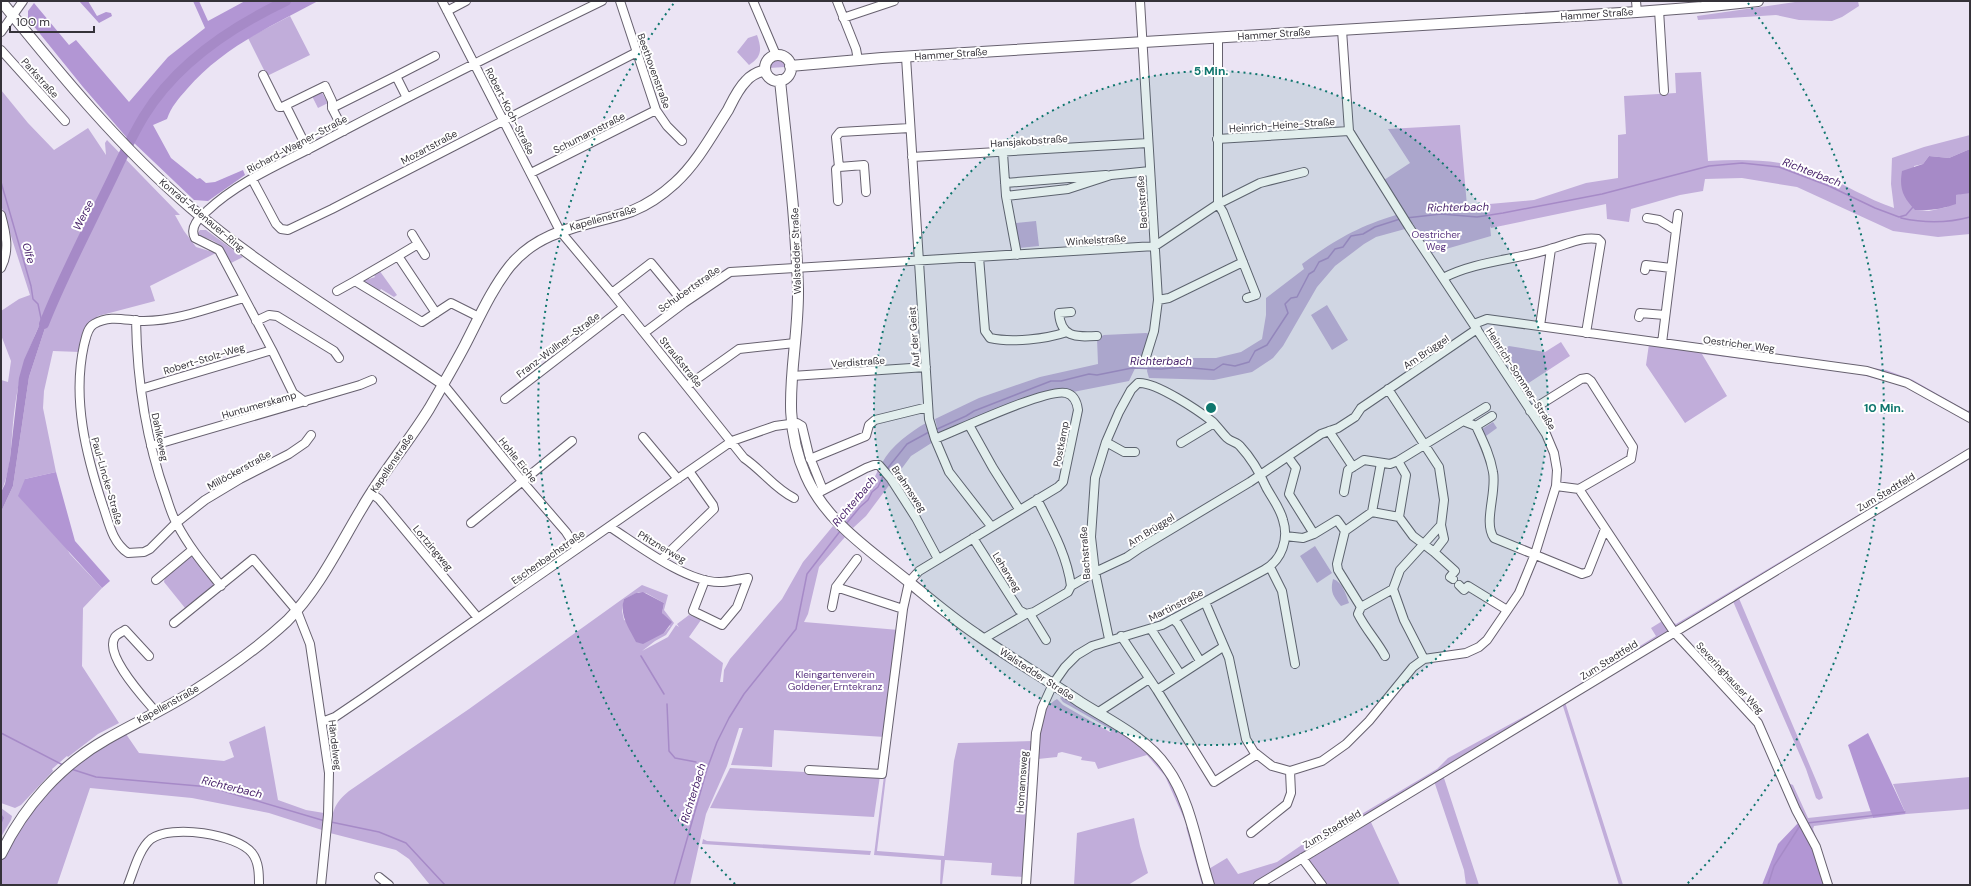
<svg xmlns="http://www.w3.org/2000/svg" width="1971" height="886" viewBox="0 0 1971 886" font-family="'DM Sans',sans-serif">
<rect width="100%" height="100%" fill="#ebe4f4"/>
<!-- green -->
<path fill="#c1adda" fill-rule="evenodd" d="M1802,1H1858L1859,6L1842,17L1832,21L1799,20L1776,15L1698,20L1697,16Z
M290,16L310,55L267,76L248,38Z
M757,35C762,49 762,57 749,65L737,52L748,38Z
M776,59L783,61L785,67L769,68L771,61Z
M1701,72L1708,161C1745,159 1782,159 1817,173C1843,183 1867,199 1894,208L1891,184L1892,158L1924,147L1970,135V149L1949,158L1929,156L1923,164L1914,166L1915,210L1929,211L1947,207L1956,195L1969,192L1970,234L1938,237L1893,231L1797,187L1742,178L1705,179L1703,191L1680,195L1631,209L1629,222L1607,219L1606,204L1491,228L1490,226L1491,236L1432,253L1384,180L1410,163L1388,129L1460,125L1467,206L1534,200L1586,183L1618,178V135L1626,134L1624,96L1676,93L1675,73Z
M1,90L28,123L54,150L88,128L106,155L105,143L107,140L180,215H175L184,231L196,247L216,253L150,286L155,301L98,316L88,325L80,352L53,351L44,391L43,408L56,472L25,479L70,554L102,588L83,608L82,666L119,723L98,734L68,757L67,756L52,769L53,771L21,805L15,808L1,803V512L13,486L29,377L45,328L48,314C41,320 37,330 33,340C21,366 16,393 13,423C11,445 11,471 1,492V380L8,382L11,361L1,335V311L19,299L30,295L1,205Z
M321,91L328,103L318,108L312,96Z
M1396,215L1405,229L1376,237L1364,244L1335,266L1317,287L1283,346L1273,358L1252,372L1214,380L1149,378L1147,371L1149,358H1216L1241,352L1262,339L1266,315V298L1304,269L1302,264C1335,240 1357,227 1396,215Z
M1036,221L1039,246L1019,248L1015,223Z
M200,230H206L243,257L231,263C227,256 223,246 215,242C210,238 201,238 197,234Z
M379,270L397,295L394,297L381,289L378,293L363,283L364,279L368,277L369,279L375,277L373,273Z
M1327,305L1348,340L1332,350L1311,315Z
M1146,333L1150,334L1144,358H1140L1129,381L1073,392L1063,389L939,435L935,419L979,398L1040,377L1098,364L1097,338L1104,335Z
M1561,342L1570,356L1524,386L1502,350L1509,346L1545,352Z
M1687,342L1736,348L1886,370L1913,380L1967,411L1970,410V412L1968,413L1908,382L1687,345Z
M1649,344L1867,372L1890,382L1854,373L1702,354L1727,396L1685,423L1646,365Z
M1493,422L1497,428L1486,436L1482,429Z
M926,423L933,442L911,456L894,479L882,463C891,446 910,432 926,423Z
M879,468L890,484L866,516L853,528L840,517L869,489Z
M1930,472V475L1678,627H1674L1620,547L1622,546L1671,621L1676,624Z
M833,526L845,537L819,567L808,614L804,622L899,630L885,737L774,730L772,767L731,765L743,728H739L727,766L706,814L690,885H430L409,859L396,850L330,833C332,813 333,804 349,791L469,709L642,585L668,595L664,610L674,623L666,635L655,641L642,651L668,637L676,625L679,627L677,624L689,615L701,620L689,637L723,663L720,682H723L724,670L730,659L782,599L803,562ZM639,592L646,593L664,603L662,613L670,626L664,633L624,620L622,611L624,599Z
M1315,546L1332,573L1317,583L1300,556Z
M190,556L195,558L214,582L213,587L187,608H185L164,582L165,577Z
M1333,579C1343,582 1346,595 1349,603L1341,606C1333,596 1330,592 1333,579Z
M1738,596L1821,792L1823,798L1819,800L1816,798L1806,769L1732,599Z
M1664,620L1669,630L1668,634L1255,885H1211L1207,870L1227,858L1238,874L1277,862L1322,831L1335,830L1437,769L1448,758L1551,702L1656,636L1651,628Z
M1679,632L1760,720L1788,783L1793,785L1808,818L1871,811L1873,818L1814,826L1813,829L1833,885H1829L1765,733Z
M1063,696L1118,730V732H1120C1150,751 1168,769 1180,802C1182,809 1186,816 1186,823L1165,776L1147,755L1098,769L1095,762L1081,760L1082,757L1062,752L1058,753L1057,757L1038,759C1036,739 1037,710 1057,699L1063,705L1110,732L1112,730L1063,702L1060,698Z
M1565,702L1623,885H1619L1562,703Z
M265,726L278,800L306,810L324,813L322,830L269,813L192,798L90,788L57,885H1V861L10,843L26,817L64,775L65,776L80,764L79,762L126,734L139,753L224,761L234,757L229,742Z
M1033,741L1024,877L991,875L992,863L945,860L942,885H940L941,860L874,855L887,752H889L877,851L944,856L954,761L958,743Z
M730,768L880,776L874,817L710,808Z
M1443,775L1479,885H1466L1464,870L1434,781Z
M1970,777V809L1906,814L1893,784Z
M1,808L12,816L11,820L1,837Z
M1134,818L1140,846L1148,873L1128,885H1074L1077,833Z
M1370,820L1400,885H1324L1308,864V857Z
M1186,827L1188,828L1206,885H1202Z
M703,839L707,841L871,851L870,855L702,844Z"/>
<!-- forest -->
<path fill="#b296d4" d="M79,1H88L97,16L106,12L111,13L112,16L99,23Z
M193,1H199L208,21L245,1H280C267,8 252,14 239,22C192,51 155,91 128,139L83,87L28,19V11L34,3L69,45L76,40L129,102L168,57L205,28Z
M291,1H318C271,26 222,48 187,89C179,98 171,107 167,119L153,125L171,158L197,179L200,178L206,183L215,182L243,170L245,175L208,201L194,200L133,142C170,73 221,34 291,1Z
M56,472L75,541L110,581L102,588L18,496L25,479Z
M1868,733L1906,814L1873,818L1848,745Z
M1800,821L1814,847L1827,885H1762L1778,844Z"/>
<!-- water -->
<path fill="#a68ac7" d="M1970,149V193L1956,195V204C1942,209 1930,211 1915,210C1903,197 1899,189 1902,171L1923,164L1929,156L1949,158Z
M48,313L46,325L29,377L13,486L1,512V492L5,484L10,458L19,378L24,360L39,326Z
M643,592L664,603L662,613L672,622L664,633L643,644L636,642C629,628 619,615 624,599L636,593Z"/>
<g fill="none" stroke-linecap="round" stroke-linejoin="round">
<!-- stream -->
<path stroke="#a68ac7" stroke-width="1.5" d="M1,182L31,286L33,299L38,304L42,323
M1406,218L1441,214L1477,217L1503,213L1602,194L1709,166L1742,163L1779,167L1829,186L1875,208L1899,217L1906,215L1913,207
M1901,218C1923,223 1948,223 1970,217
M935,430L966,416L974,411L1051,381H1061L1089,374L1097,375L1132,368L1161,369L1182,367L1214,370L1223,364L1235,366L1249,362L1255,351L1267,345L1288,313L1285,304L1291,298L1297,297L1309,274L1314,271L1319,262L1328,258L1335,249L1343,247L1351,236L1363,234L1375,227L1400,219
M887,469L907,444L929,432
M846,524L860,507L868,500L872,492L878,487L884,474
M641,656L664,694
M667,704L669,751L675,758L696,762
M1,733L63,765
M71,769L96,777L210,787L325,821
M1,815L3,818L1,823
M331,822L379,832L406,843L445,885
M1807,823L1905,812
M674,885L707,769L717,742L729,718L744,694L796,629L807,574L841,530
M1768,885L1774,866L1801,824"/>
<!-- river -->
<path stroke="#a68ac7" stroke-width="10" d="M44,324C60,283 81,243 100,203C115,174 127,144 144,116C176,64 231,27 286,1"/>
<!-- minor casing -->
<g stroke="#67616f" stroke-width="10">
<path id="minor" d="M442,1L560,231L612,293L744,458C762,470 775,489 794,498
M620,1L656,110L667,126L682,141
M753,1L776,55
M837,1L856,49L858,60
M1140,1L1158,300L1154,331L1145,360
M1636,1L1637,12
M1659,10L1664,91
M447,11L466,1
M843,18L894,1
M1,32L23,1
M1,50L65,121
M906,57L929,419L935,439L949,472L991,526
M263,75L279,107H282L325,86L332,101V108
M407,98L396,76L435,56
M286,106L308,150
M344,131L332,108L396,76
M1217,139L1349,131
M1003,153L1006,196L1017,255
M912,157L1148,143
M839,167L836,137L840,132L910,128
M531,173L656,110
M252,179L276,224L281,229L288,230L332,209L637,52
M1005,183L1106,175
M1006,196L1068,189L1111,175L1150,171
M838,201L836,169L839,167L864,165L866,192
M1,215C6,233 10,251 1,268
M1647,218L1659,220L1675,230
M418,244L425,255
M398,256L418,244L412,234
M979,257L985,331L990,338C1012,343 1046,339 1067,332
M1645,270L1646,265L1671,268
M1443,278C1476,261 1515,260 1550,249C1566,245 1582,236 1598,239L1601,242L1586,333
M337,291L355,281
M612,293L651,263L684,303
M244,298C212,307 178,321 144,321C127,321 111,314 94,324C87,328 86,338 84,345C72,399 86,455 103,506C109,523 112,542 128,553L144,552L150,549L176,523L205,500L240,479L289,454L305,443L311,435
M1247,298L1256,295L1223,212L1218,204L1260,183L1304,172
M1158,300L1169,298L1243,262
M1071,312L1059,313C1061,338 1076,337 1097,336
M436,313L398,256L355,281L422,322L451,303L479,317
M1639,317L1640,313L1665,315
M136,320C137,380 146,440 166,496C169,505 172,516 177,524C189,547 205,566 221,586
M256,321L269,315L277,316L334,351L339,358
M1474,324L1487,319L1867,371L1907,383L1970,418
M1540,326L1551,249
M644,333L684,303L730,272L1155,246L1218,204V38
M1662,343L1678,214
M792,376L926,367
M443,384L522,481L566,532L577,549
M687,386L739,349L795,343
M141,389L272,350
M1388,389L1439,467L1444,500L1441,525L1400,570L1393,589L1404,620L1424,659
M505,399L623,308
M305,402L293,393L272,350L219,250L195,238C189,227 199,218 207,211C241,179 286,162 326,140C417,92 509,46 602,1
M1530,411L1581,379L1587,378L1591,381L1633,447L1631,459L1579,489L1556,486
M1463,421L1486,407
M969,425L993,468L1019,509
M1476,426C1483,441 1490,455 1493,472C1497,492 1483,523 1494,538L1582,574L1588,572L1605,529
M1476,426L1492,416
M1329,431L1353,467
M643,437L678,479
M1106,442L1124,452H1135
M1181,443L1214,423
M151,446L360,385L372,380
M810,459L866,436L869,425L875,420L928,407
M1398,461L1406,475L1399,517
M1579,489L1674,632L1758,723L1796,810L1816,847L1828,885
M1344,492L1348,470L1364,460L1390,464L1398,461L1463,421L1476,426
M371,493L379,499L478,618
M818,493L866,468L874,465H879L891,479L916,518L938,559
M1037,499C1051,527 1067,555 1071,586
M1372,512L1381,463
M471,523L572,441
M1441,525L1444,539L1434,552L1455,571L1450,577L1453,579
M610,527C638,545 687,583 720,582C730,582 739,579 748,578L737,607L722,625L693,611L705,580
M1314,534L1337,520L1345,531
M1285,536L1303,538L1314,534L1289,494L1296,468L1288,457
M973,538L1019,610L1026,614
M857,559L836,587L903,609
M661,560L714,509L713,505L689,471
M1270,567L1282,591L1295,664
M156,580L192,550
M1459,585L1464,590L1468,586L1507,610
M1205,602L1229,658L1246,739L1254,752L1272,766L1290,771L1322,761L1346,744L1369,721L1413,667L1424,659L1466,653L1479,647L1487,640L1519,593L1535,554L1556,486L1557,470L1554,453L1546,434L1409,227L1349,131L1342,30
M832,607L836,587
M1361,607L1338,570L1337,564L1345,531L1372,512L1399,517L1413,536L1434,552
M1030,614L1046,640
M1173,619L1178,624L1200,661
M174,623L253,559L297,611L310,644L329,773L328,815L321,885
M1151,629L1180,674
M1121,636L1157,690
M983,639L1026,614L1034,612L1068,592L1071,586L1095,572L1127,557L1140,548L1250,482L1321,434L1338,428L1355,417L1361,408L1477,329
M1223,647L1157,690L1214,782L1256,755
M149,656L125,630C122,632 117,634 115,637C103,655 146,700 156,712
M1385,656C1377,641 1366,630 1358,614L1361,607L1393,589
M1097,713L1149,679
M322,722L335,717L363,698L732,441L775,426L797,423L802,426L809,455L823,490
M809,770L882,774L903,609L909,582L919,571L1058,487L1063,482L1078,410C1077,402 1074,395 1066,393C1047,388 958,430 935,439
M1251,833L1287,804L1291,793L1290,771
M1302,858L1322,885
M379,877L389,885
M128,885C134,870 139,849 151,839C171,824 237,834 252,853C259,862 259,874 259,885
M1026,885L1036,733L1042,708L1053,684L1065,667L1077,655L1092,646L1162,625L1264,570C1282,560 1289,539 1283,520C1280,508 1272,498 1266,487C1259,471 1252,459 1240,446C1237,442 1231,442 1227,438C1222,433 1218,427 1213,422C1199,411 1155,381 1138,383L1131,390L1119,412L1106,442L1095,478L1091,537L1095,572L1109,639
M1258,885L1970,453"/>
</g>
<!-- major casing -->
<g stroke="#67616f" stroke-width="12">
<path id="major" d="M1,1C60,74 119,146 191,208C268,274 359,326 443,384
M765 68a13 13 0 1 1 26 0a13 13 0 1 1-26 0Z
M790,66L882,58L1637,12L1702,7L1758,1
M780,80C787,150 796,219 798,289C799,355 777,412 806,476C826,522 871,551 909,582C931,600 952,618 976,634C1010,658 1046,679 1080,702C1110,721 1147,738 1167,768C1190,799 1197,848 1209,885
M1,854C24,806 61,765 107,739C135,723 165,709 192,692C225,671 258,648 287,621C319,589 339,546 362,508C382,473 408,443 429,409C441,388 454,366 465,345C479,318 491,290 510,266C542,227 589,226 632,211C647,205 663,194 675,183C697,163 712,135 728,110C733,100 738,89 746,81C751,75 758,72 765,70"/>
</g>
<!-- minor -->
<use href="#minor" stroke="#fff" stroke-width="8"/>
<!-- major -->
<use href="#major" stroke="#fff" stroke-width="10"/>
</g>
<!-- distance rings -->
<circle cx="1211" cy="408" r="337" fill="#0f766e" fill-opacity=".12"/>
<g fill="none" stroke="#0f766e" stroke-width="2" stroke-dasharray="2 4">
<circle cx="1211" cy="408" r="337"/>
<path d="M735 884A673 673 0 0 1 674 3M1748 3A673 673 0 0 1 1687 884"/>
</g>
<g text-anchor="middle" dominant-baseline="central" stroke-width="4" stroke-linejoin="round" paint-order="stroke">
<!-- street labels -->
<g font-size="10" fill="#353239" stroke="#fff">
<text transform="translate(1597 14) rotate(-4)">Hammer Straße</text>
<text transform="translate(1274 34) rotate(-4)">Hammer Straße</text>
<text transform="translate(951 54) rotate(-4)">Hammer Straße</text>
<text transform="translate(654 71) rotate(70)">Beethovenstraße</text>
<text transform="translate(40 78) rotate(48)">Parkstraße</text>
<text transform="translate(510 111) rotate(63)">Robert-Koch-Straße</text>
<text transform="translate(1282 125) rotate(-4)">Heinrich-Heine-Straße</text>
<text transform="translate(589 133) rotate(-27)">Schumannstraße</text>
<text transform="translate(1029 141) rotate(-4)">Hansjakobstraße</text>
<text transform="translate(297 144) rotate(-28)">Richard-Wagner-Straße</text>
<text transform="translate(429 147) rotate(-28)">Mozartstraße</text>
<text transform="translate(1142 202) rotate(-94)">Bachstraße</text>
<text transform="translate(202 215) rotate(40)">Konrad-Adenauer-Ring</text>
<text transform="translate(603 218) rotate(-16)">Kapellenstraße</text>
<text transform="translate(1096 240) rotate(-4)">Winkelstraße</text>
<text transform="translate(796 251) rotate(-92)">Walstedder Straße</text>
<text transform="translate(689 289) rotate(-35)">Schubertstraße</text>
<text transform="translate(914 337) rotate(-94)">Auf der Geist</text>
<text transform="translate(1739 344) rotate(7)">Oestricher Weg</text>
<text transform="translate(558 345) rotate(-37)">Franz-Wüllner-Straße</text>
<text transform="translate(1426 352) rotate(-34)">Am Brüggel</text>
<text transform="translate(204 359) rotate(-17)">Robert-Stolz-Weg</text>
<text transform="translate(681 362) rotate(51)">Straußstraße</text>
<text transform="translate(858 362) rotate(-4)">Verdistraße</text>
<text transform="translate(1521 379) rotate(57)">Heinrich-Sommer-Straße</text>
<text transform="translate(259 405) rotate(-16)">Huntumerskamp</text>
<text transform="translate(160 437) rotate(78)">Dahlkeweg</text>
<text transform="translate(1061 444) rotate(-79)">Postkamp</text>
<text transform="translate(518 460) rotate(51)">Hohle Eiche</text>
<text transform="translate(392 463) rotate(-56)">Kapellenstraße</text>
<text transform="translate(239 470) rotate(-29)">Millöckerstraße</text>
<text transform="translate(107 481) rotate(74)">Paul-Lincke-Straße</text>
<text transform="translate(909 489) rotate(56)">Brahmsweg</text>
<text transform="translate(1886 492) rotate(-31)">Zum Stadtfeld</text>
<text transform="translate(1151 530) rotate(-32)">Am Brüggel</text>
<text transform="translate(662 547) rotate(30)">Pfitznerweg</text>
<text transform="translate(433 548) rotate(50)">Lortzingweg</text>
<text transform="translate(1085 553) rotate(-94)">Bachstraße</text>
<text transform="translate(548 557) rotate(-35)">Eschenbachstraße</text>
<text transform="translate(1007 572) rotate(58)">Leharweg</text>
<text transform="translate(1176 605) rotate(-27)">Martinstraße</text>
<text transform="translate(1609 660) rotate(-32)">Zum Stadtfeld</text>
<text transform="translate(1037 674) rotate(33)">Walstedder Straße</text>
<text transform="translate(1730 678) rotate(47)">Severinghauser Weg</text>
<text transform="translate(168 704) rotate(-29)">Kapellenstraße</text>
<text transform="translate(335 745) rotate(83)">Händelweg</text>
<text transform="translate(1022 782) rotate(-86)">Homannsweg</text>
<text transform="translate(1332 829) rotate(-31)">Zum Stadtfeld</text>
</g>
<!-- park labels -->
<g font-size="10" fill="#5b3680" stroke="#fff">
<text x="1436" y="234">Oestricher<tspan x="1436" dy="12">Weg</tspan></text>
<text x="835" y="674">Kleingartenverein<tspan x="835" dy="12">Goldener Erntekranz</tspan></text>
</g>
<!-- water labels -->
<g font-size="11" font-style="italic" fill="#49236b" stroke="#fff">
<text transform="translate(1812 172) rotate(21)">Richterbach</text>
<text transform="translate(1458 207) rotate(-1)">Richterbach</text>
<text transform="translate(83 215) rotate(-64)">Werse</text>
<text transform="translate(29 253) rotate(74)">Olfe</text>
<text x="1161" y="361">Richterbach</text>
<text transform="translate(854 501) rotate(-50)">Richterbach</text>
<text transform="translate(232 787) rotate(14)">Richterbach</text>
<text transform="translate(693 793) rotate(-73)">Richterbach</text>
</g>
</g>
<circle cx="1211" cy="408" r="6" fill="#0f766e" stroke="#fff" stroke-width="2"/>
<g font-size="12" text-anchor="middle" font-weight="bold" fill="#0f766e" stroke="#fff" stroke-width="4" stroke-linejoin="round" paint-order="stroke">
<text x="1211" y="75">5 Min.</text>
<text x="1884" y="412">10 Min.</text>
</g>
<!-- border -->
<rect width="1971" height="886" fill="none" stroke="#353239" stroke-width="4"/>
<!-- scale -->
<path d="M10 26v6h84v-6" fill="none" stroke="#353239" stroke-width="2"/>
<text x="16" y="26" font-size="12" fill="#353239" stroke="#ffffff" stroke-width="3" paint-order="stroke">100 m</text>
</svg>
